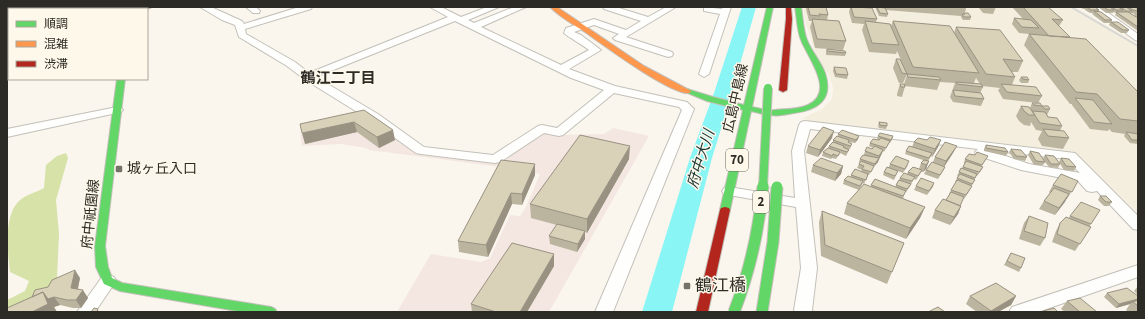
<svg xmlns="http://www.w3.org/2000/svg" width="1145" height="319" viewBox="0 0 1145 319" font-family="'Source Sans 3','Noto Sans JP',sans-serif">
<rect width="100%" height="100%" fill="#faf6ee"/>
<!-- built -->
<path fill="#f4eede" d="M803,7H1075L1138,44V213L1075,152L906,132L897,135L814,124L803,118L822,109L832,99L833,88L829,75L816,56L806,23Z"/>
<!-- industrial -->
<path fill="#f4e7e1" d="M368,119L415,152L496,162L541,133L559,135L604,134L613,128L649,136L549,312H397L431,254L481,262L490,258L510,215L520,216L526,207L540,174L503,169L501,167L369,150L366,148L341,144L302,146L300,134Z"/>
<!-- forest -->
<path fill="#d6e2a8" d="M66,153L68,158L56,200L59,234L57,278L47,291L7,312V300L25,291L29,281L10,272C8,253 3,216 19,201C25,195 37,192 44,188L46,165L57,156Z"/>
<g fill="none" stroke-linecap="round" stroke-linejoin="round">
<!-- river -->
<path fill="#89f5f4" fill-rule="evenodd" d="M742,7H756L732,93L712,158L672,312H642L690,158L714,93Z"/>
<!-- street casing -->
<g stroke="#c2c0b9" stroke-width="2">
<path id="street" d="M72,7H90L88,9H70Z
M200,7H211L242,21L244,24L299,7H312L311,9L245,29L246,34L295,62L309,73L448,17L430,7H441L461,17L487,7H499L468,20L474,23L514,7H526L481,27L561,65L589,50C583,45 568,37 564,33L566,28L594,19L626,30L641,21L604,9L603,7H616L648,17L666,7H676L626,37L672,52L673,54L672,56L668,57L615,40L613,38L619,34L594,25L574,32L581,35L601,50L569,69L615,86L687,102L694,109L613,312H595L682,110L679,107L614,93L563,135L559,136L544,133L500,162L495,163L421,154L416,153L370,120L304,79L287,66L239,37L235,25L222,20ZM455,21L571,78L604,90L557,128L542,125L538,126L493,155L424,147L378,114L316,77Z
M246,7H256L260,11L259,13H253Z
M704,7L722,9L723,7H731L709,74L704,77L699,74L720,14L704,11Z
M1090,7H1100L1138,34V41L1135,40Z
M7,14H9V20H7Z
M7,69H9V76H7Z
M117,107L121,108L123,110L121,112L7,137V129Z
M805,121L1075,153L1138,216V230L1133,229L1097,191L1092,192L1087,191L1078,181L1021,170L976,155L975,152L978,149L810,129L804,151L817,268L812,310L813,312H795L794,310L801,268L796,207L729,195L724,194L722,191L724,188L729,187L795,198L792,151L799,125L801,122ZM988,150L1066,159L1080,173L1029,164Z
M1138,265V277L1038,312H1009L1012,307Z
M108,275L114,277L116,281L95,312H77L102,277Z"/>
</g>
<!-- fast casing -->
<g stroke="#c2c0b9" stroke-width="2">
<path id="fast" d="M767,7H773L752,107L766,110L767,112L763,114L751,111L730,210L729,212H721L720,210L743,110L707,101L683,91L687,89L713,97L744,105Z
M795,7H801C803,18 803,30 807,40C812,52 821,62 825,73C834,100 817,110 794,113C787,114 772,118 767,113L768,111C781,108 795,111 808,105C836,92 808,58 801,40C797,30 797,18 795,7Z
M7,45H9V50H7Z
M117,79H125L105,246L108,267L112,278L122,283L271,307L275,309L277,312H243L120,291L104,284L96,267L95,246Z"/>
</g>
<!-- slow casing -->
<g stroke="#c2c0b9" stroke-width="2">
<path id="slow" d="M152,7L147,9H138L142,7Z
M550,7H557L644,66L691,91L690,93C672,96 602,44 585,32C573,24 560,17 550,7Z"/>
</g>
<!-- jam casing -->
<g stroke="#c2c0b9" stroke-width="2">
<path id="jam" d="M89,7H95V9H89Z
M786,7L791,8L792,19L787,90L783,92L779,90L786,19Z
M725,207L729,208L730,210L708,312H696L720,210L721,208Z"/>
</g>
<!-- street -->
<use href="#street" fill="#fefefc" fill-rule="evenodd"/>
<!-- fast -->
<use href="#fast" fill="#63d668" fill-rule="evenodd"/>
<!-- slow -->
<use href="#slow" fill="#ff974d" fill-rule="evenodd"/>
<!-- jam -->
<use href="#jam" fill="#b3261e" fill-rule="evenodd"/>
<!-- rail -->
<path stroke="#d6d6d4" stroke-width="2" d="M1071,7L1138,46"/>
<!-- fast-bridge-far1 casing -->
<g stroke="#cbc1be" stroke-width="10" stroke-linecap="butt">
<path id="fast-bridge-far1" d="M763,187L768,88"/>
</g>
<!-- fast-bridge casing -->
<g stroke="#cbc1be" stroke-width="13" stroke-linecap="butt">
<path id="fast-bridge" d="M734,312C750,271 759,230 763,186
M762,312L773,242L777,187"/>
</g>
<!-- fast-bridge-far1 -->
<use href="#fast-bridge-far1" stroke="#63d668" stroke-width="8"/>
<!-- fast-bridge -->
<use href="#fast-bridge" stroke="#63d668" stroke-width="11"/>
</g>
<!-- wall -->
<path fill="#bbb49f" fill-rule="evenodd" d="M807,7H826L828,15L827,20L846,41L843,50L815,48L810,27L812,21H809L806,9Z
M850,7H865L877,19L876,22L891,26L893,21L954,33L956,27L1023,61L1018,72H1012L1015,77L1012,85L1042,96L1038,103L1003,99L998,90L1000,88L982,86L983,87L980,93L984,99L981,106L953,102L950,97L955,83L940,82L937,90L905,86L902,97L897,96V94L900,84H904L907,75V74L903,83H899L893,68L896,59L901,60L897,51L896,54L869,52L862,30L864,24L852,23L849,12L850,8ZM976,78L980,84L974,83Z
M875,7H965L966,9L965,12H963L962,14L963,13L971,17L970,20H963L961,17V16L886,10L888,14L887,17L879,16Z
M972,7H996L993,14L983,13L979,8Z
M1012,7H1048L1063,20L1059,26L1070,37L1138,92V144L1130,143L1124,136L1125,134L1112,132L1109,129L1108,131L1090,129L1072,105V104H1070L1024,45L1029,34L1019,33L1012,24L1014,18L1023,19Z
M1080,7H1095L1099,10V11L1112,20L1111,22L1129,30L1127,33H1121L1109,25L1110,23H1104L1092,14L1093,13H1090L1085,10V9H1083Z
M1098,7H1135L1138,9V18L1134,15L1135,14L1131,13V14L1138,19V31L1115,15L1116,13L1113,12V13H1106Z
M827,49L846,53L845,56L826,55V52Z
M834,67L848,75L847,79L835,77L833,71Z
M1021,77L1029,80L1028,83H1021L1019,80Z
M1032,103L1050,109L1047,115L1048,117L1062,126L1060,131L1069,138L1063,149L1042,146L1038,139L1042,131L1036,130L1031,122L1030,126L1024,125L1019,121L1016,116L1021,106L1030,108Z
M364,110L395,140L379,148L357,132L305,144Z
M879,122L887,126L886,129L879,128L878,126Z
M838,134L858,139L855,143L849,142L852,144L851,147L849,150L846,156L840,153L836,159L832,158L831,159L822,156L823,152L828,148L829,146L833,142V140L838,136Z
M878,136H893L892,140L890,143H889L884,152L883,151L878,162L873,167L869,175H868L864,184L863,183L860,188L871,187V185L895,187L900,178L907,174L908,172L919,169L921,163L923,160L905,154L906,151L912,147L914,142L927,140H941L938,147L932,157L931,156L928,161L926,169L923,172H921L916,180L914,179L909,188L906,192H905L903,199L925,207L920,218L906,239L844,214L847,203L859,190L843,184L844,180L851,177V175L861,171L862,170L857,168L859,164L860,163L859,162L860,159L867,156L864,155L865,151L872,149L873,148L869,146L870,143L879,140L877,139Z
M832,138L818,157L806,153L808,146Z
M986,145L1008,152L1006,156L984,151V149Z
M957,146L953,153L944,167H945L943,171L938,179L924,174L926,170L933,162L935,157Z
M1011,149L1027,157L1025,161L1014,159L1009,152Z
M1030,151L1043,159L1045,155L1060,164L1058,168L1049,167L1045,162L1043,165H1034L1028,155Z
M1061,158L1076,167L1074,171L1064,170L1059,162Z
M629,159L587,233L585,232V239L577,252L550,244L549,236L557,225L531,218L530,204Z
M965,159H986L981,167H983L981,171L977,176H976L973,184L971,186L970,190L964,199H963L960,206H961L958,214L950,225L932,218L935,210L946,200L950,194H949L951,190L956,182H955L958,176H957L959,172L965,164L964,163Z
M535,164V175L522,205L512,204L488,257L459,252L458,241Z
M890,164L908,165L903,173L898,171L894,180L883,175L884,172L889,167Z
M813,165L843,166L841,174L835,181L811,172Z
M1078,181L1067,199H1066L1055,215L1039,209L1044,201L1050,193L1049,192L1053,185Z
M934,183L933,187L927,195L914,190L916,186Z
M1100,196L1112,202L1109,206H1104L1098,200Z
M1100,210L1089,227H1091L1075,251L1052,242L1056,231L1060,223L1069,218L1070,216Z
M822,211L904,243L887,284L821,256L819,222Z
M1029,216L1045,238L1040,246L1019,239L1024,223Z
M1011,253L1021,268L1019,272L1004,265Z
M554,254V266L527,312H472L471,304Z
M80,278L78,289L88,298L81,308H73L60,305L54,307L57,312H7L48,287Z
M1138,286V295L1134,291Z
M1107,293L1138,296V312H1129L1126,310L1130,304L1116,308L1104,297Z
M970,296H1016L1011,305L998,312H977L966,304Z
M1067,301L1097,312H1065L1061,309Z"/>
<!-- shaded-wall -->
<path fill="#999282" d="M354,122L357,132L305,144L302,133Z
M393,130L395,140L379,148L377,137Z
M834,131L832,138L818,157L820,150Z
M859,136L858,139L855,143L856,140Z
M941,140L938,147L932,157L935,149Z
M630,146L629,159L587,233V219Z
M957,146L953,153L943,168L946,161Z
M883,150L882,153L879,159V158L878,162L874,167L875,164L878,159L879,156Z
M929,161L926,169L923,172L926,165Z
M535,164V175L522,205V194Z
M843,166L841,174L835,181L837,173Z
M511,193L512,204L488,257L486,245Z
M1069,194L1065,202L1055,215L1059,208Z
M961,206L958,214L950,225L954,217Z
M925,207L920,218L906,239L910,228Z
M585,231V239L577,252L578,244Z
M554,254V266L527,312H520Z
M75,270L80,278L76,296L71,288Z
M83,290L88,298L81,308L76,300Z
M43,292L54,297L60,305L54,307L57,312H32Z
M1016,296L1011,305L998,312H990L991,311Z
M1138,299V303L1133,302L1130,304L1116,308L1119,304Z"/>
<!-- building -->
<path fill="#dad1b9" stroke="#999282" d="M808,7H826L828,15L819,14L820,16L810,15Z
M851,7L872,8L877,19L854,17Z
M877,7L885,8L888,14L880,13Z
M1023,7H1048L1063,20L1052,19L1070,37L1049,36Z
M1087,7H1095L1099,10H1091Z
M1104,7H1110L1114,10H1108Z
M1112,7H1118L1123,10H1116Z
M1121,7H1126L1132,11H1126Z
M1128,7H1135L1138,9V11L1133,10Z
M1094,11L1101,12L1112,20H1105Z
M1116,12H1128L1138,18V27Z
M963,13H968L971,17H964L962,14H965Z
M1014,18L1031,20L1039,28L1022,27Z
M812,19L839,21L846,41L817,39Z
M865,21L890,24L899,45L872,43Z
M893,21L950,26L979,73L913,67Z
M1111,22H1118L1129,30H1123Z
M956,27L1000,30L1023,61L1003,59L1015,77L986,74Z
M1029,34L1086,39L1138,92V121L1120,119L1097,94L1076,92Z
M827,49L845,51L846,53L827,51Z
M896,59H900L907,74L902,73Z
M834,67L846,68L848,75L836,74Z
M907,74L939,77L941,80L908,77Z
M1021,77H1027L1029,80L1023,79Z
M956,82L981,84L983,87L957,84Z
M900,84H904L905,87H901Z
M1001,84L1036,87L1042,96L1007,92Z
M953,90L981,93L984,99L955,96Z
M1075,98L1093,100L1112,124L1094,122Z
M1032,103H1040L1042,106L1034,105Z
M1021,106L1029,107L1035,115H1029L1024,111Z
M1042,106H1048L1050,109H1045Z
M364,110L393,130L377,137L354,122L302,133L300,124Z
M1032,111L1045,112L1048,117L1057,118L1062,126L1040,123Z
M879,122L887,123V126L880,125Z
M823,127L834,131L820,150L808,146Z
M1043,129L1064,131L1069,138L1048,136Z
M842,130L859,136L856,140L838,134Z
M1126,132L1138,134V140H1132Z
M880,133L893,136L891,140L878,136Z
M580,135L630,146L587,219L530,204Z
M837,136L849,140L848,142L852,144L850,146L833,140Z
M930,137L941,140L935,149L914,142L918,138L927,140Z
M881,138L890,141L886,148L870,143L873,139L879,140Z
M833,142L844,146L843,147L849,150L847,152L829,146Z
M945,142L957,146L946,161L935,157Z
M986,145L1005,148L1008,152L986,148Z
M875,146L883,150L879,156L865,151L867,147L872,149Z
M909,146L932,153L929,158L906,151Z
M828,148L840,152L838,156L833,154L832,156L823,152Z
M1011,149L1021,150L1027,157L1016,156Z
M1030,151L1039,153L1045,162L1036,161Z
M977,152L988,156L982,165L965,159L969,154L975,155Z
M863,155L879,158L875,164L860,159Z
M1045,155L1054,156L1060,164H1051Z
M896,156L909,161L905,169L890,164Z
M821,158L843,166L837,173L813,165Z
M1061,158L1069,159L1076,167L1066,166Z
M501,160L535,164L522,194L511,193L486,245L458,241Z
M924,160L929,161L926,165L921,163Z
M861,161L874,166L871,172L862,169L864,166L859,164Z
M966,161L983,167L979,172L963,167Z
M932,162L945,167L940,175L926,170Z
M887,167L898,171L895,176L884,172Z
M913,167L922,170L918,176L908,172Z
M961,168L977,174L975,178L959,172Z
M855,169L868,174L866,180L851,175Z
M904,173L915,177L912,181L900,178Z
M960,174L975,180L972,184L957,178Z
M1061,174L1078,181L1072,192L1053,185Z
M848,176L863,181L860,186L844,180Z
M921,178L934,183L929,191L916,186Z
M875,179L906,191L903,196L871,185Z
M899,180L911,184L907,189L896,185Z
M957,180L972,186L966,195L951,190Z
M864,184L925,207L910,228L847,203Z
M1054,188L1069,194L1059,208L1044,201Z
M951,192L964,197L960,206L946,200Z
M1100,196H1106L1112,202H1106Z
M943,199L961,206L954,217L935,210Z
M1081,202L1100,210L1091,224L1070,216Z
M822,211L904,243L892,272L825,245Z
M1029,216L1048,223L1045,238L1024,231Z
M1066,217L1091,227L1080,244L1057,234L1060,223Z
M557,224L585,231L578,244L549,236Z
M512,243L554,254L520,312H496L471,304Z
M1011,253L1025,258L1021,268L1007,261Z
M75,270L71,288L83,290L76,300H67L54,297L48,299L43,292L32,297L35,290L48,287L52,280Z
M996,283L1016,296L991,311L970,296Z
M1127,288L1138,296V299L1119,304L1107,293Z
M43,292L48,304L32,312H7V308Z
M1080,298L1097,312H1080L1067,301Z
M1138,300V306L1133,302Z
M938,307L945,312H928Z
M94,308L98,309L97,312H91Z
M1054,308L1058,312H1044L1043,311Z"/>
<!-- markers -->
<g fill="#75726b" stroke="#fef8ea" stroke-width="1.5">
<rect x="115" y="165" width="8" height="8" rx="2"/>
<rect x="683" y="282" width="8" height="8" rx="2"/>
</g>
<g text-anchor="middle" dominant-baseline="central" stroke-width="3" stroke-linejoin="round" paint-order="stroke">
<!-- shield labels -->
<g fill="#fef8ea" stroke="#6c6860" stroke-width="1">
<rect x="726" y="149" width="22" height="22" rx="3"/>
<rect x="753" y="191" width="16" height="22" rx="3"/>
</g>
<g font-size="13" font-weight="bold" fill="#2d2b25">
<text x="737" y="160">70</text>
<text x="761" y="202">2</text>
</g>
<!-- street labels -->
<g font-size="14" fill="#2d2b25" stroke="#fef8ea">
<text transform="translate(736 98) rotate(-77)">広島中島線</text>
<text transform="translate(91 214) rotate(-84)">府中祇園線</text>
</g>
<!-- poi labels -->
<g font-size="14" fill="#2d2b25" stroke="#fef8ea" text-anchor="start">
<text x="127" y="169">城ヶ丘入口</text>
</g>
<!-- neighbourhood labels -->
<g font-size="15" font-weight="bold" fill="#2d2b25" stroke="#fef8ea">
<text x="338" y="78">鶴江二丁目</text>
</g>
<!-- water labels -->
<g font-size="15" font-style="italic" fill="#1c3636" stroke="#fef8ea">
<text transform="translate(701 159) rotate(-73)">府中大川</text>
</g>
<!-- near-poi labels -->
<g font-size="17" fill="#2d2b25" stroke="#fef8ea" text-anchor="start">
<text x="695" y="286">鶴江橋</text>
</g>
</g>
<!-- border -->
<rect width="1145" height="319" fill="none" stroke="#2d2b25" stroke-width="16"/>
<!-- legend -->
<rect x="8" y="8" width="140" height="72" fill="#fef8ea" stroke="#aaa69b"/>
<rect x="16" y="21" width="20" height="6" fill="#63d668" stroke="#aaa69b"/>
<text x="44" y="28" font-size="12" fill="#2d2b25">順調</text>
<rect x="16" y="41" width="20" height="6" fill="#ff974d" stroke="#aaa69b"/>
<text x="44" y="48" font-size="12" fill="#2d2b25">混雑</text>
<rect x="16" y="61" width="20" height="6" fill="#b3261e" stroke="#aaa69b"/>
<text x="44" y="68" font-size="12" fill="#2d2b25">渋滞</text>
</svg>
